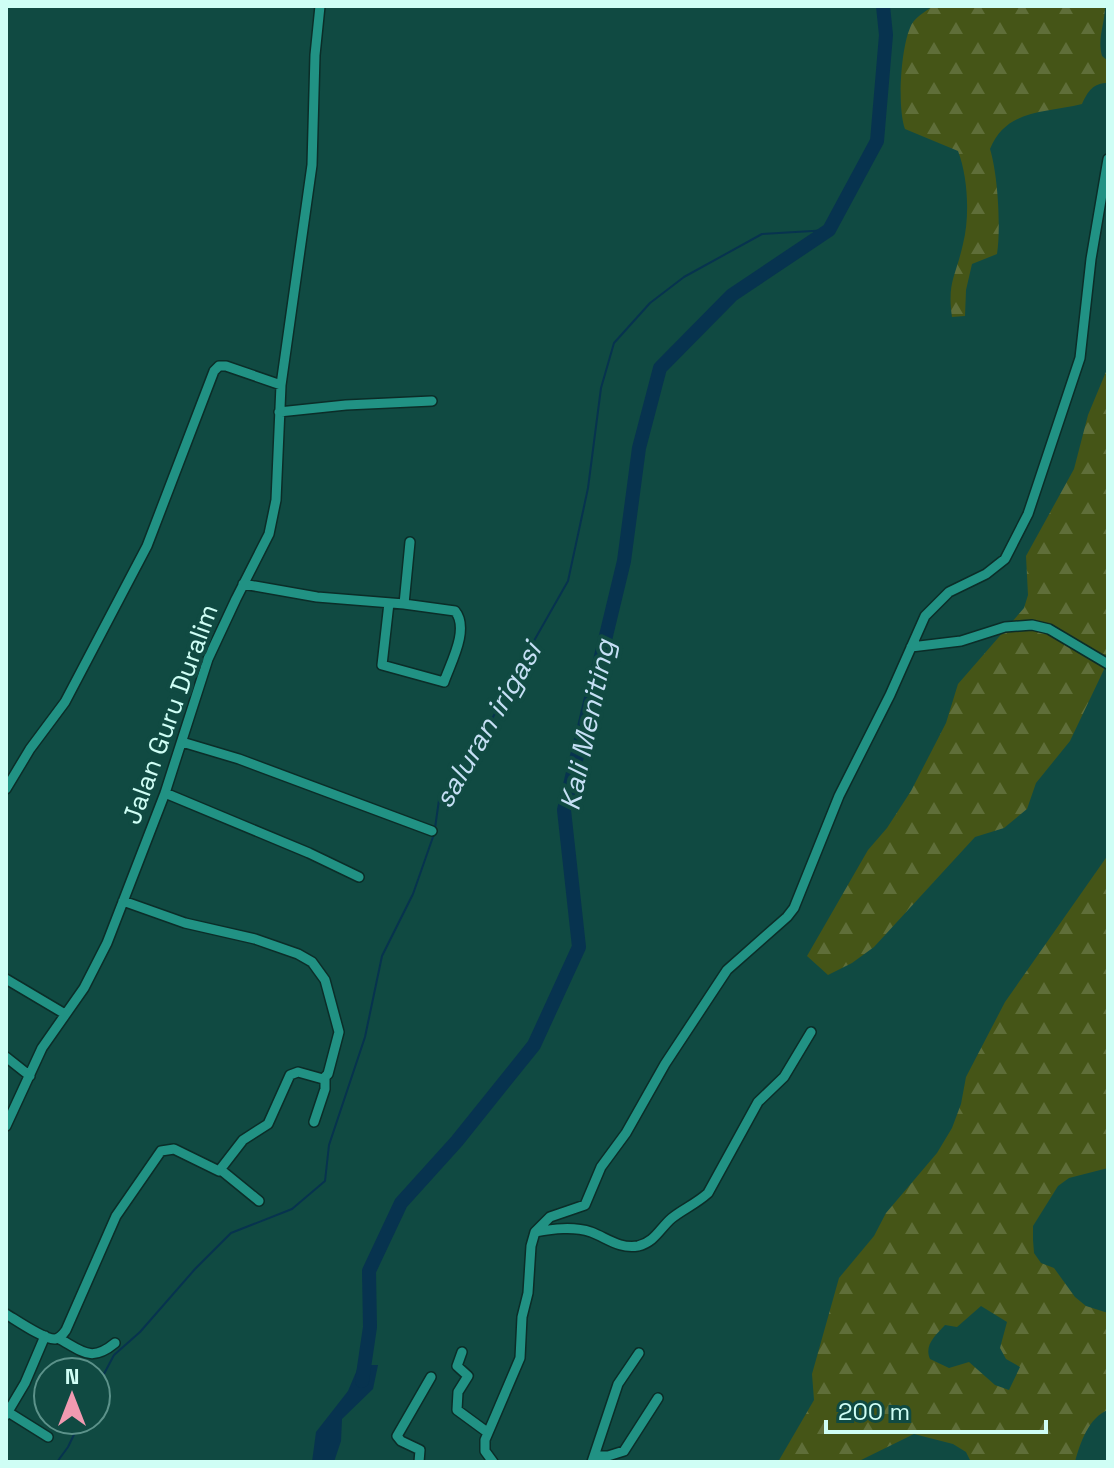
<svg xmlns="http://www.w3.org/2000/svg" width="1114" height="1468" viewBox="0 0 1114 1468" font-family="'Space Grotesk',sans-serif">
<defs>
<pattern id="forest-firs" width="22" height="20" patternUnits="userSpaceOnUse" patternTransform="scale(2)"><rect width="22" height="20" fill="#455517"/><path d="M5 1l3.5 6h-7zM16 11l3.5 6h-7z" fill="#5f6e39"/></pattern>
</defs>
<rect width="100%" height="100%" fill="#104a42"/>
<!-- forest -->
<path fill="url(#forest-firs)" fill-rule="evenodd" d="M933,6H1105C1105,24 1097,38 1102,56L1108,61V83C1093,83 1088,91 1082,104C1045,113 1006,109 990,149C998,175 1001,228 997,254L972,264L966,290L965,316L952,317C947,282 956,276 963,244C970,217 968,177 958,151L905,129C897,107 901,49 910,28C913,18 925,12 933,6Z
M1108,367V661L1070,741L1036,783L1027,809L1004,828L975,837L874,947L852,963L828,975L807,956L868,850L887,828L911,791L946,723L958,684L1024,608L1028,595L1026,556L1074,469L1088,415Z
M1108,855V1168L1069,1178L1058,1186L1033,1226V1240L1034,1253L1041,1263L1054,1268L1075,1297L1086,1306L1108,1313V1410C1089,1417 1080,1443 1075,1462H971L966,1452L953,1444L914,1434L857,1462H778L814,1400L812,1374L839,1278L874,1236L886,1213L937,1153L952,1128L961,1104L966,1077L1005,1002ZM981,1306L1007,1322L1000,1348L1006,1359L1020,1367L1009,1390L995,1385L969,1362L949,1368L930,1359C924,1345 935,1336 945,1325L957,1327Z"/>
<!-- water -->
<path fill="#07334f" d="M359,1365H378L373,1389L342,1419L341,1441L334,1462H312L316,1432L348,1391Z"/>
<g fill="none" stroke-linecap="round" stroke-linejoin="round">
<!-- stream -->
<path stroke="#07334f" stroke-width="2" d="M435,828L439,800L491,721L514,676L568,581L588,488L601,388L614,343L650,303L684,277L762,234L829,230
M96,1389L114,1355L140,1332L195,1269L231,1233L292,1209L325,1181L329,1145L365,1037L382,956L413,894L434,834
M57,1462L68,1447L81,1420"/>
<!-- river -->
<path stroke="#07334f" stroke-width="14" d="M362,1381L370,1327L369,1271L401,1203L457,1141L534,1045L579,947L564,810L624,561L639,448L660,368L732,295L829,230L877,141L886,35L883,6"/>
<!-- street casing -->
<g stroke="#0b2d28" stroke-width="12">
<path id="street" d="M279,412L346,405L432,401
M243,584L317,597L404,604L455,611C470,629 450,664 444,682L382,665L389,603
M404,604L410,542
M911,647L961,641L1005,627L1032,625L1049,629L1108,664
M182,742L239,759L432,831
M6,789L30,749L65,702L147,546L214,371L219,366H226L281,385
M165,793L309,853L359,877
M6,979L65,1014
M6,1057L30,1076
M314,1122L325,1089V1078
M6,1126L42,1048L84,988L107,943L165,793L208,659L236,599L269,534L276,500L281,385L312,165L315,55L320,6
M221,1170L259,1201
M535,1232C553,1229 573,1226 591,1232C607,1238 619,1249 638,1246C655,1242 660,1228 672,1218C683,1209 696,1204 708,1193L758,1102L784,1077L811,1032
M6,1314C16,1320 45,1340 55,1339C61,1338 63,1334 66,1330L116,1216L161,1151L174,1149L219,1171L243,1140L268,1124L290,1075L298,1072L323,1079L328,1074L339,1032L325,980L312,962L298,954L255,939L185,923L123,901
M58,1338C82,1351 91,1363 115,1343
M462,1352L457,1366L468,1376L458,1392L457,1410L487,1432
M8,1412L48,1437
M6,1415L25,1383L45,1336
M595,1456H608L624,1451L658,1398
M419,1462L420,1450L401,1441L397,1436L431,1377
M493,1462L485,1451V1440L520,1358L522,1317L528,1293L531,1246L535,1232L550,1217L585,1205L601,1167L626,1133L665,1064L727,970L787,917L794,908L839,796L890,695L925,616L949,592L986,574L1005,559L1028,514L1080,358L1091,259L1108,159
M592,1462L618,1384L639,1353"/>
</g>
<!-- street -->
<use href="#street" stroke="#219284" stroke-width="9"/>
</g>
<g text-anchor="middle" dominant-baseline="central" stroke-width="8" stroke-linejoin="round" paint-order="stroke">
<!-- street labels -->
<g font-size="26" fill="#cffef5" stroke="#104a42">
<text transform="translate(170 714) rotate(-70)">Jalan Guru Duralim</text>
</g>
<!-- water labels -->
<g font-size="28" font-style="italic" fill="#c5dff4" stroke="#104a42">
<text transform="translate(487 725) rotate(-60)">saluran irigasi</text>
<text transform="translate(587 725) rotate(-78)">Kali Meniting</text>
</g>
</g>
<!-- border -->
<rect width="1114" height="1468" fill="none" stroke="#cffef5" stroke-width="16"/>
<!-- north arrow -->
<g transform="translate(72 1396)"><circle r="38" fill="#104a42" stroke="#5c928a" stroke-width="2"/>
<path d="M0-6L14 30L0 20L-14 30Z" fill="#f19ab1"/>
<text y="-12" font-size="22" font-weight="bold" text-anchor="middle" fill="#cffef5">N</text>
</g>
<!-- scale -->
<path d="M826 1420v12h220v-12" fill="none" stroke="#cffef5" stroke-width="4"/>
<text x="838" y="1420" font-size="24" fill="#cffef5" stroke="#104a42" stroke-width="6" paint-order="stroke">200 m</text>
</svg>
